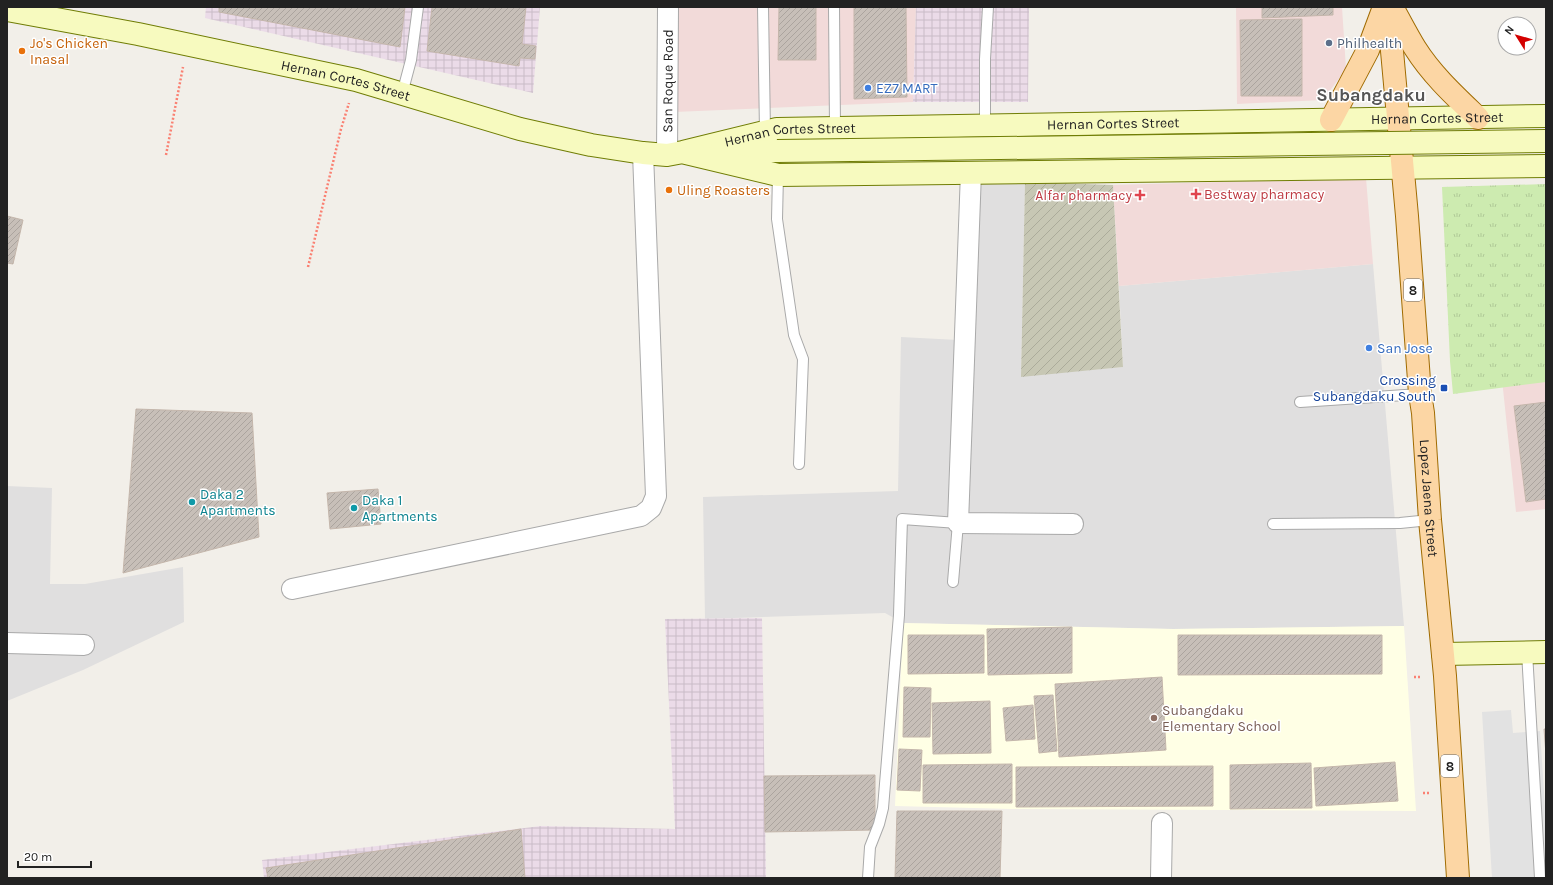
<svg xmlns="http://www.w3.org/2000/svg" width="1553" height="885" viewBox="0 0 1553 885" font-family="Karla,sans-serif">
<defs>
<pattern id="industrial-grid" width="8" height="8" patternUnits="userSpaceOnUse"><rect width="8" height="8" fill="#ebdbe8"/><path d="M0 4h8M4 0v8" fill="none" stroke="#c9bcc7"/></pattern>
<pattern id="construction-furrows" width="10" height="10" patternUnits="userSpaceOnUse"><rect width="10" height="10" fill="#c7c7b4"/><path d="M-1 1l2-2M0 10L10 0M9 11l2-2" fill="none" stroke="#abab9a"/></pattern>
<pattern id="grass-tufts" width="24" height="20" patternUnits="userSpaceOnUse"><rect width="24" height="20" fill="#cdebb0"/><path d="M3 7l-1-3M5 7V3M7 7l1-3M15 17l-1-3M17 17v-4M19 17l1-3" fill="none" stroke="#b0c997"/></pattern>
<pattern id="building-hatch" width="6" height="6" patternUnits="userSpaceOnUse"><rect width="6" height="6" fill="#c7bfb8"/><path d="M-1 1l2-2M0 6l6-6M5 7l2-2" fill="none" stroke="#aba49e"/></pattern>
</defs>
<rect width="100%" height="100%" fill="#f2efe9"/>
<!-- residential -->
<path fill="#e0dfdf" d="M1025,182L1021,376L1123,367L1119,286L1373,264L1404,626L1173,629L903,623L885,613L705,619L703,497L898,491L901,337L958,340L965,184Z
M7,486L52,488L50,584H85L183,567L184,622L83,670L7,701Z"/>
<!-- commercial -->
<path fill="#f2dad9" d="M675,7H916L913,102L674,112Z
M1236,7H1342L1346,69L1323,100L1237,104Z
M1366,178L1373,264L1119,286L1113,185Z
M1546,269V509L1516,512L1491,275Z"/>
<!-- industrial -->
<path fill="url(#industrial-grid)" d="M206,7H540L533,93L205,18Z
M916,7H1029L1028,102H913Z
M762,618L766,878H264L262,860L541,826L675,829L665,619Z"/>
<!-- education -->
<path fill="#ffffe5" d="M903,623L1173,629L1404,626L1416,811L1012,809L895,806Z"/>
<!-- construction -->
<path fill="url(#construction-furrows)" d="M1025,182L1113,185L1123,367L1021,377Z"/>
<!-- grass -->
<path fill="url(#grass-tufts)" d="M1546,184V382L1453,394L1450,361L1442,187Z"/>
<!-- parking -->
<path fill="#e2e2e2" d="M1511,710L1513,733L1540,731L1546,822V878H1492L1482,712Z"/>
<!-- building -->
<path fill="url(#building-hatch)" stroke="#c4b6ab" d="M219,7H405L400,47L219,12Z
M432,7H526L522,44L536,46L535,59L520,58L519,66L427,51Z
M779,7H816V60H778Z
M854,7H906L907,97L854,99Z
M1262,7H1333V15L1262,18Z
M1302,19V96H1241L1240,20Z
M7,216L23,220L13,264L7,263Z
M1546,402V499L1526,502L1514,406Z
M136,409L252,413L259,537L123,573Z
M378,489L381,524L330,529L327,493Z
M1072,627V673L988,675L987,629Z
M908,635H984V673L908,674Z
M1178,635H1382V674L1178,675Z
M1162,677L1166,750L1059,757L1055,684Z
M904,687L931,688L930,737H903Z
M1053,695L1057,751L1039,753L1034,696Z
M990,701L991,753L933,754L932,703Z
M1033,705L1035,739L1006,741L1003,708Z
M1544,729H1546V755Z
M899,749L922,750L920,791L897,790Z
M1395,762L1398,801L1316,806L1314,768Z
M1311,763L1312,808L1230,809V765Z
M1012,764V803H923V765Z
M1213,766V806L1016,807V767Z
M875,775V830L765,832L764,776Z
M897,811H1002L1000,878H895Z
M521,829L525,878H268L266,868Z"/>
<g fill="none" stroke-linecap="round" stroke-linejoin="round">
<!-- lane casing -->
<g stroke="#a9a9a9" stroke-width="12">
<path id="lane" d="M763,7L765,132
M834,7L835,128
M402,94L411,60L418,7
M985,126V59L988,7
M778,175L777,219L794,335L803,359L799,464
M1300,402L1420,394
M1273,524L1400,523L1430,520
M1527,652L1540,878
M868,878L870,847L879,824L883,808L899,615L902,519L958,523L953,582"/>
</g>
<!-- street casing -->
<g stroke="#a9a9a9" stroke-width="22">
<g id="street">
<path id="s1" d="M667,155L668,7"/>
<path d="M971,172L958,523L1073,524"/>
<path d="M292,589L641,516L651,508L656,496L643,153"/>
<path d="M7,643L84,645"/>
<path d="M1161,878L1162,823"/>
</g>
</g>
<!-- secondary casing -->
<g stroke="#707d05" stroke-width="24">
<g id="secondary">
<path id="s2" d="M7,10L138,34L356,80L520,129L591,145L643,153L667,155L683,152L777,129L1546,116"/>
<path d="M720,152L777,151"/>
<path d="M686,153L778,175L1546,166"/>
<path d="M1443,654L1546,652"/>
</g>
</g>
<!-- primary casing -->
<g stroke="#a06b00" stroke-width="24">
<g id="primary">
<path id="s3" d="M1388,7L1407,216L1420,394L1423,413L1430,520L1445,676L1458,878"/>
<path d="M1392,7C1400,21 1407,35 1415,48C1432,75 1455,96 1478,118"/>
<path d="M1331,120L1368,50L1384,7"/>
</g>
</g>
<!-- path -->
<path stroke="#fa8072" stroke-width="2.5" stroke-dasharray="2 2" stroke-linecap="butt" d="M166,155L183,67
M308,267L341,129L349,103
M1414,677H1421
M1423,793H1429"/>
<!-- lane -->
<use href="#lane" stroke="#fff" stroke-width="10"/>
<!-- street -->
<use href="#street" stroke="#fff" stroke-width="20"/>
<!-- secondary -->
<use href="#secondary" stroke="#f7fabf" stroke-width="22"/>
<!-- primary -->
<use href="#primary" stroke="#fcd6a4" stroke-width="22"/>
<!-- secondary-bridge casing -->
<g stroke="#707d05" stroke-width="24" stroke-linecap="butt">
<path id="secondary-bridge" d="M777,151L1546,141"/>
</g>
<!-- secondary-bridge -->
<use href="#secondary-bridge" stroke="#f7fabf" stroke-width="22"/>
</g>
<!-- markers -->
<circle fill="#5c6f8a" stroke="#fff" stroke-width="1.5" cx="1329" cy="43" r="4"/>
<g fill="#e8710a" stroke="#fff" stroke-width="1.5">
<circle cx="22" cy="51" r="4"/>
<circle cx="669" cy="190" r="4"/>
</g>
<g fill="#3f7fe0" stroke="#fff" stroke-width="1.5">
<circle cx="868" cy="88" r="4"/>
<circle cx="1369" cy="348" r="4"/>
</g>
<g fill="#e0444e" stroke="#fff" stroke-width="1.5">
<path d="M1194 188h4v4h4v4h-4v4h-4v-4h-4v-4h4z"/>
<path d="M1138 189h4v4h4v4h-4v4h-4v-4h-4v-4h4z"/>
</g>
<rect fill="#1a4fb4" stroke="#fff" stroke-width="1.5" x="1440" y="384" width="8" height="8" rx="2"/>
<g fill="#0f9aa8" stroke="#fff" stroke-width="1.5">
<circle cx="192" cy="502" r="4"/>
<circle cx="354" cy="508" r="4"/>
</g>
<circle fill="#8d6e63" stroke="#fff" stroke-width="1.5" cx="1154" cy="718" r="4"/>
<g text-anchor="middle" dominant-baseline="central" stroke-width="3" stroke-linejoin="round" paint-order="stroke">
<!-- shield labels -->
<g fill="#fff" stroke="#646464" stroke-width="1">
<rect x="1404" y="279" width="18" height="22" rx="3"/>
<rect x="1441" y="755" width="18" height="22" rx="3"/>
</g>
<g font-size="13" font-weight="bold" fill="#222">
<text x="1413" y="290">8</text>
<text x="1450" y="766">8</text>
</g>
<!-- food labels -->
<g font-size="14" fill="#c56008" stroke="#fff" text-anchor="start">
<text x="30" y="43">Jo's Chicken<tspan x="30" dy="16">Inasal</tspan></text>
<text x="677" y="190">Uling Roasters</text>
</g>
<!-- service labels -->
<g font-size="14" fill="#4e5e75" stroke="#fff" text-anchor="start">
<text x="1337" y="43">Philhealth</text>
</g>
<!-- street labels -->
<g font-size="14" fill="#222" stroke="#fff">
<text stroke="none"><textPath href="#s2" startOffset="346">Hernan Cortes Street</textPath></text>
<text stroke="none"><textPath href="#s1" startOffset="74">San Roque Road</textPath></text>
<text stroke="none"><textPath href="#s2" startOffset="1450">Hernan Cortes Street</textPath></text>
<text stroke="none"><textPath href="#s2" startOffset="1126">Hernan Cortes Street</textPath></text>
<text stroke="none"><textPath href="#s2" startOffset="802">Hernan Cortes Street</textPath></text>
<text stroke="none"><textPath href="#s3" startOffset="493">Lopez Jaena Street</textPath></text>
</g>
<!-- shop labels -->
<g font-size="14" fill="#366cbe" stroke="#fff" text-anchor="start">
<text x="876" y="88">EZ7 MART</text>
<text x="1377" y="348">San Jose</text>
</g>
<!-- health labels -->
<g font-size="14" fill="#be3a42" stroke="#fff" text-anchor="start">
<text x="1204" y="194">Bestway pharmacy</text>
<text x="1132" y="195" text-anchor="end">Alfar pharmacy</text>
</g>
<!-- transit labels -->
<g font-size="14" fill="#164399" stroke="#fff" text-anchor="end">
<text x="1436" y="380">Crossing<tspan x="1436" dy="16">Subangdaku South</tspan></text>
</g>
<!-- culture labels -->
<g font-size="14" fill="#0d838f" stroke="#fff" text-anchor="start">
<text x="200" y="494">Daka 2<tspan x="200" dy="16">Apartments</tspan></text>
<text x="362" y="500">Daka 1<tspan x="362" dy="16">Apartments</tspan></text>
</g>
<!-- education labels -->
<g font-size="14" fill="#785e54" stroke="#fff" text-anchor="start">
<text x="1162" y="710">Subangdaku<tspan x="1162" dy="16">Elementary School</tspan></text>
</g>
<!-- district labels -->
<g font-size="18" font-weight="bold" fill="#555" stroke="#fff">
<text x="1371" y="95">Subangdaku</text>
</g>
</g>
<!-- border -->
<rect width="1553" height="885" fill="none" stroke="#222222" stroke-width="16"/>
<!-- north arrow -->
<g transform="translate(1517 36) rotate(307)"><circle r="19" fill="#ffffff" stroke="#a7a7a7"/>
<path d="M0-3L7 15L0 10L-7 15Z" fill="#d40000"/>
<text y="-6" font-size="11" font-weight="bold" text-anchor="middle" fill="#222222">N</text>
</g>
<!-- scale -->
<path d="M18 861v6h73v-6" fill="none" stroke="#222222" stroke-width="2"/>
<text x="24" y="861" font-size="12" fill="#222222" stroke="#ffffff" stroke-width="3" paint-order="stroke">20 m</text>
</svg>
